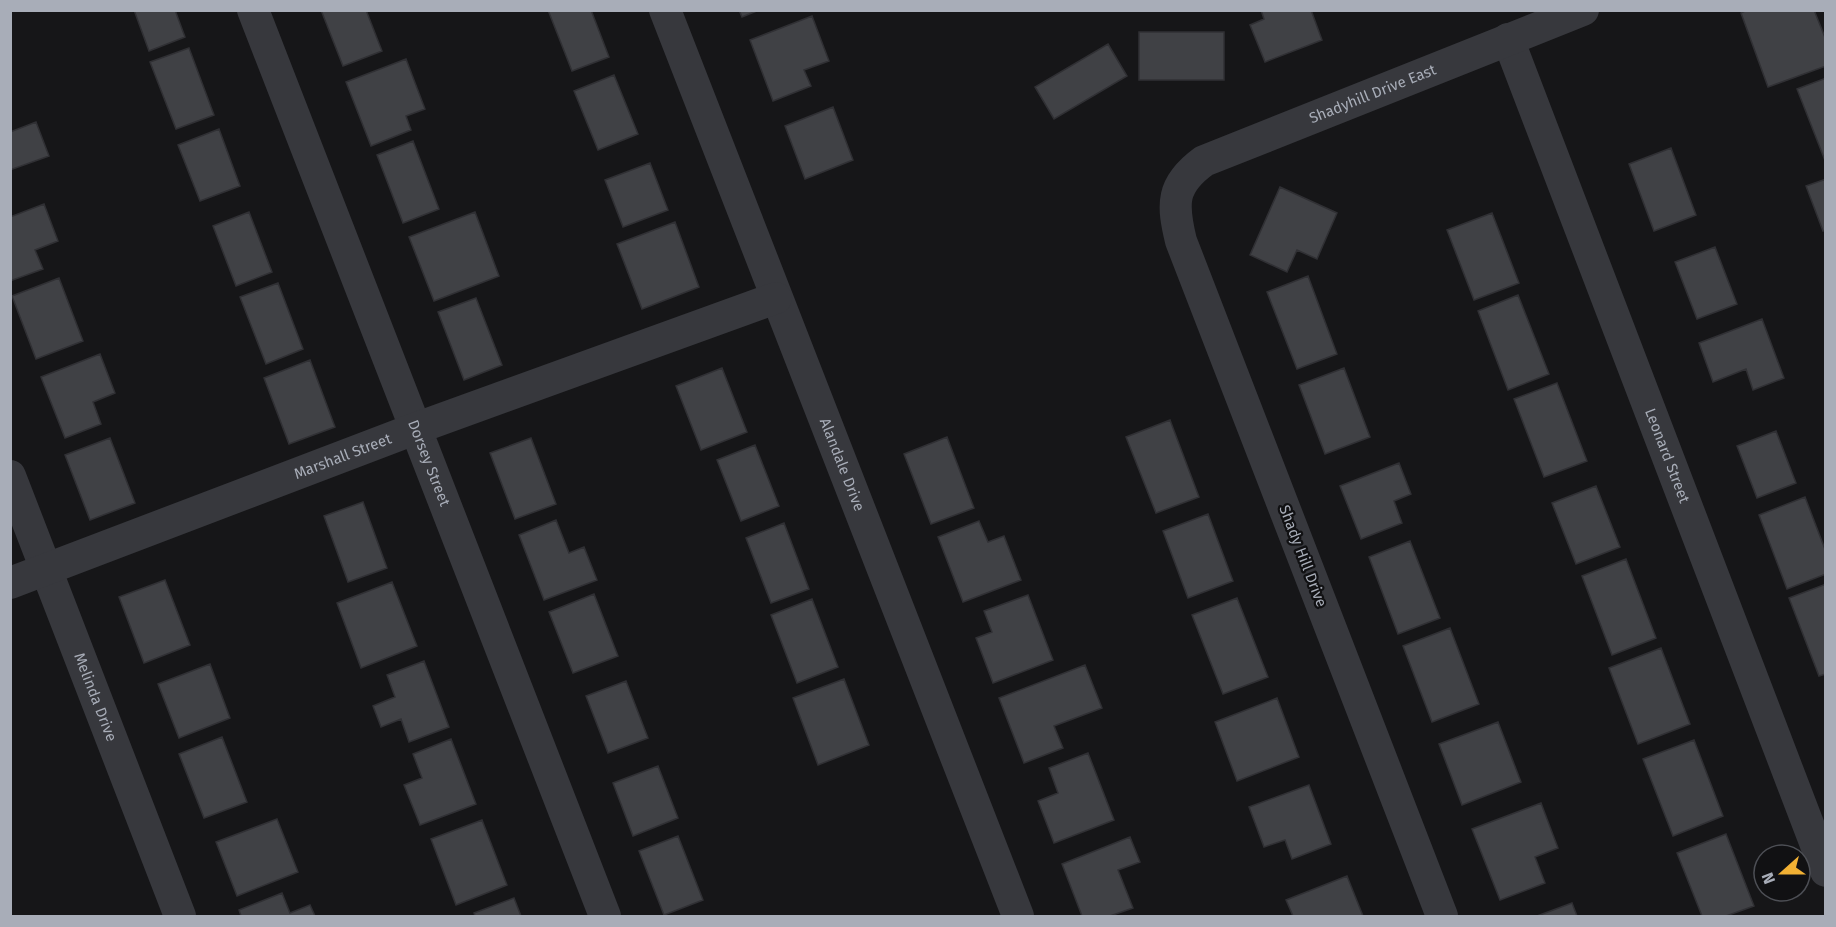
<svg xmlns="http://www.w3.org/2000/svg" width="1836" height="927" viewBox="0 0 1836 927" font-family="'Fira Sans',sans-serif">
<rect width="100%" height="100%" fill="#161618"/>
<!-- building -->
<path fill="#404145" stroke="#303034" stroke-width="1.5" d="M134,10H175L185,37L149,51Z
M321,10H366L382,51L343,66Z
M548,10H591L609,57L572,71Z
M739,10H759L742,17Z
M1261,10H1311L1322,40L1265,62L1250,25L1264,19Z
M1747,10H1814L1826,40V66L1768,87L1741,13Z
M812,16L829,61L804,70L811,86L773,101L750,40Z
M1139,32H1224V80H1139Z
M1108,44L1127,76L1054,119L1035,87Z
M189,48L214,115L176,129L150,62Z
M406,59L425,109L406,116L411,130L371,146L346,82Z
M614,75L638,134L598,150L574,91Z
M1826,78V163L1797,89Z
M833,107L853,160L805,179L785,126Z
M36,122L49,156L10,170V132Z
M219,129L240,186L200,201L178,145Z
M413,141L439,209L403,223L377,155Z
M1671,148L1696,215L1654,231L1629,164Z
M650,163L668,210L623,227L605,180Z
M1826,179V230L1823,231L1806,186Z
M1280,187L1337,213L1317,259L1297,250L1287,272L1250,255Z
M44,204L58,241L35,250L43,269L10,281V217Z
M249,212L272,272L236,286L213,226Z
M475,212L499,276L434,301L409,237Z
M1492,213L1519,283L1474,300L1447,230Z
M675,222L699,287L642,309L617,244Z
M1715,247L1737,304L1697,319L1675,262Z
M1308,276L1337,354L1297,369L1267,292Z
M59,278L83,341L36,359L12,296Z
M278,283L303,349L266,364L240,297Z
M1518,295L1549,374L1508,390L1478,311Z
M476,298L502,365L464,380L438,312Z
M1762,319L1784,378L1753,390L1746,369L1713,382L1699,343Z
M100,354L115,393L93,402L101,424L65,438L41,377Z
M310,360L335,427L289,444L264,378Z
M722,368L747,432L701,450L676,386Z
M1344,368L1370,437L1325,454L1299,385Z
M1557,383L1587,461L1544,477L1514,399Z
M1170,420L1199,497L1156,513L1126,437Z
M1776,431L1796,483L1757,498L1737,446Z
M947,437L974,508L931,524L904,454Z
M110,438L135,503L90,520L65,455Z
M531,438L556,504L515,519L490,453Z
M755,445L779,506L741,521L717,460Z
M1399,463L1411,494L1394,501L1402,523L1361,539L1340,486Z
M1596,486L1620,547L1576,564L1552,503Z
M1805,497L1826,552V574L1787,589L1759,515Z
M363,502L387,568L348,582L324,516Z
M1208,514L1233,581L1188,598L1163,531Z
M556,520L569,553L584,547L597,580L544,600L519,535Z
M979,521L988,542L1004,536L1021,580L963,602L938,537Z
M784,523L809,589L771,603L746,538Z
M1410,541L1440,618L1398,634L1369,557Z
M1626,559L1656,638L1612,655L1582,576Z
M165,580L190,645L144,663L119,597Z
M392,582L417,646L361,668L337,603Z
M1826,584V674L1819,676L1789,598Z
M594,594L618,656L573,673L549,612Z
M1028,595L1053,660L993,683L976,638L992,632L984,611Z
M1237,598L1268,677L1223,694L1192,615Z
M812,599L838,667L797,683L771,615Z
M1450,628L1479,704L1432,722L1403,646Z
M1661,648L1690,724L1638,744L1609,668Z
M424,661L449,727L409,742L401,719L381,727L373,706L395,697L387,675Z
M210,664L230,718L179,738L158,684Z
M1085,665L1102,708L1054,726L1063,748L1024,763L999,698Z
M844,679L869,745L818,765L793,698Z
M626,681L648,738L608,753L586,696Z
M1277,698L1299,757L1237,781L1215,722Z
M1498,722L1521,782L1462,805L1439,744Z
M222,737L247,802L204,818L179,754Z
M451,739L476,804L420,825L404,785L422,778L413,754Z
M1694,740L1723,816L1673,836L1643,759Z
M1088,753L1114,820L1054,843L1038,801L1058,793L1049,768Z
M658,766L678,818L633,836L613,783Z
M1309,785L1331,844L1292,859L1285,840L1264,847L1249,807Z
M1541,803L1558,848L1535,857L1545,883L1500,900L1472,829Z
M277,819L298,872L237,896L216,842Z
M482,820L507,885L456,905L431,839Z
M1726,834L1754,906L1726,916H1702L1677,853Z
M678,836L703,900L664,915L639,851Z
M1130,837L1140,862L1118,870L1133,908L1110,916H1082L1062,864Z
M1347,876L1363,916H1293L1286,900Z
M282,893L290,913L310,905L315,916H241L239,910Z
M514,898L521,916H475L474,913Z
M1572,903L1577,916H1537Z"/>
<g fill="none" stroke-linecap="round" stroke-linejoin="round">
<!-- minor -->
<g stroke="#37383d" stroke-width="32">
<path id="s1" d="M253,10L605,916"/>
<path id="s2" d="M665,10L1018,916"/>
<path id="s3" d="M1508,39L1826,871"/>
<path id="s4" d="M10,476L180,916"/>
<path id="s5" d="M10,583L417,428L776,298"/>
<path id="s6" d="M1442,916L1181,241C1172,204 1171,185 1204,161L1583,10"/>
</g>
</g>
<g text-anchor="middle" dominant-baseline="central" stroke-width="4.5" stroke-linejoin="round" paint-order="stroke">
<!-- street labels -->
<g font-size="15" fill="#a8adb8" stroke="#111113">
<text stroke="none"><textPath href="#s6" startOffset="996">Shadyhill Drive East</textPath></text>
<text stroke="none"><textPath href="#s3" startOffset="446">Leonard Street</textPath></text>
<text stroke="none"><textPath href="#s5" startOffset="356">Marshall Street</textPath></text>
<text stroke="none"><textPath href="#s1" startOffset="486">Dorsey Street</textPath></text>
<text stroke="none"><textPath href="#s2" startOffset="488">Alandale Drive</textPath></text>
<text transform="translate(1303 556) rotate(69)">Shady Hill Drive</text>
<text stroke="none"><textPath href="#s4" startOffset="237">Melinda Drive</textPath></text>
</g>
</g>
<!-- border -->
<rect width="1836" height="927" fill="none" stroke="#a8adb8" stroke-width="24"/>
<!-- north arrow -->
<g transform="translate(1782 873) rotate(249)"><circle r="28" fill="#111113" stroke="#4d4f55" stroke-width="1.5"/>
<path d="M0-4.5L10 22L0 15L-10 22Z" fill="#f2b134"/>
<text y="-9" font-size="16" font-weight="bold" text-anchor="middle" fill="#a8adb8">N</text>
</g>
</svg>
